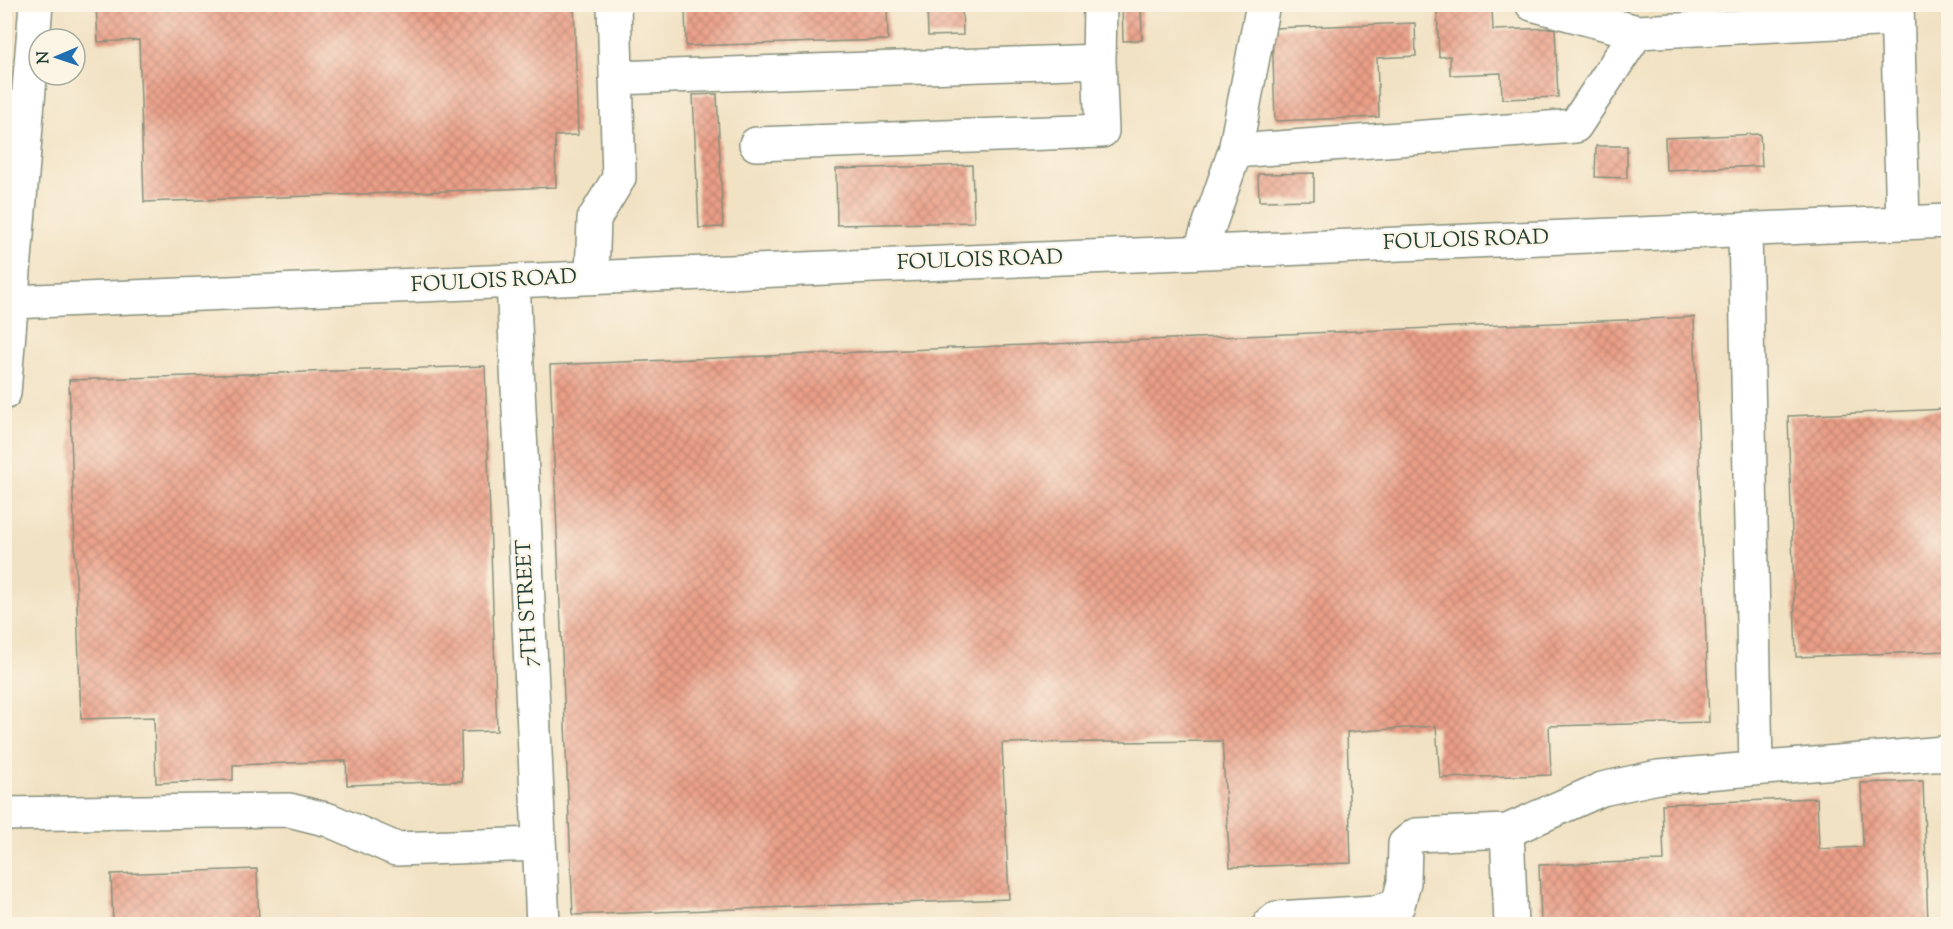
<svg xmlns="http://www.w3.org/2000/svg" width="1953" height="929" viewBox="0 0 1953 929" font-family="'Sorts Mill Goudy',serif">
<defs>
<pattern id="building-cross-hatch" width="8" height="8" patternUnits="userSpaceOnUse" patternTransform="scale(1.5)"><rect width="8" height="8" fill="#eb9f87"/><path d="M0 0l8 8M0 8l8-8" fill="none" stroke="#be836f"/></pattern>
</defs>
<rect width="100%" height="100%" fill="#fcf5e5"/>
<filter id="ink" filterUnits="userSpaceOnUse"><feTurbulence type="fractalNoise" baseFrequency=".0167" numOctaves="2"/><feDisplacementMap in="SourceGraphic" scale="12" xChannelSelector="R" yChannelSelector="G"/><feConvolveMatrix kernelMatrix="1 2 1 2 8 2 1 2 1" color-interpolation-filters="sRGB"/></filter>
<filter id="wash" filterUnits="userSpaceOnUse"><feTurbulence type="fractalNoise" baseFrequency=".008" numOctaves="4" result="noise"/><feDisplacementMap in="SourceGraphic" scale="24" xChannelSelector="R" yChannelSelector="G"/><feGaussianBlur stdDeviation="1.35" result="paint"/><feColorMatrix in="noise" values="0 0 0 0 0 0 0 0 0 0 0 0 0 0 0 0 0 1.4 0 .05"/><feComposite in="paint" operator="in"/></filter>
<g filter="url(#wash)">
<rect width="100%" height="100%" fill="#f2e2c4"/>
<g id="blocks">
<!-- building -->
<path fill="url(#building-cross-hatch)" d="M96,4H574L578,135L555,136L556,187L144,202L139,40L98,42Z
M685,4H887L888,40L686,46Z
M927,4H962L963,35L928,36Z
M1122,4H1141L1142,40L1123,41Z
M1145,4H1211L1212,7L1146,10Z
M1492,9L1493,30L1555,28L1558,97L1502,99L1501,73L1450,75V56L1439,57L1437,11Z
M1415,23L1416,56L1377,58L1379,117L1275,121L1272,28Z
M717,94L723,227L699,228L693,95Z
M1760,134L1762,166L1666,170L1665,138Z
M1596,146H1627V178L1595,177Z
M972,165L974,222L837,225L836,169Z
M1314,173V200L1259,201L1258,174Z
M1694,317L1709,722L1549,726L1551,775L1440,778L1436,726L1347,732L1351,863L1230,867L1222,741L1002,743L1009,899L573,915L550,365Z
M485,366L497,731L461,732L462,781L347,785L346,761L233,765V780L156,783L154,717L81,719L69,380Z
M1948,409V651L1796,657L1788,416Z
M1923,781L1928,924H1541L1539,865L1664,861L1662,804L1817,798L1819,849L1863,847L1861,783Z
M257,869L259,924H113L111,874Z"/>
</g>
</g>
<g filter="url(#ink)">
<use href="#blocks" fill-opacity="0" stroke="#88907c" stroke-width="1.5"/>
<g fill="none" stroke-linecap="round" stroke-linejoin="round">
<!-- minor casing -->
<g stroke="#88907c" stroke-width="36">
<path id="minor" d="M1897,4L1903,223
M1637,32L1897,19
M616,78L1099,61
M756,144L1102,131L1099,61L1100,4
M1235,151L1263,4
M1745,230L1756,768
M1200,252L1235,151L1575,126L1637,32L1532,4
M592,277L594,219L619,178L614,4
M513,281L543,924
M12,302L1948,221
M4,393L36,4
M4,814L289,810L329,820L396,849L539,844
M1507,831L1511,924
M1270,924L1277,918L1377,912L1398,905L1404,882L1405,844L1416,835L1507,831L1602,789L1658,777L1944,753L1948,756"/>
</g>
<!-- minor -->
<use href="#minor" stroke="#fff" stroke-width="33"/>
</g>
</g>
<g text-anchor="middle" dominant-baseline="central" stroke-width="4.5" stroke-linejoin="round" paint-order="stroke">
<!-- street labels -->
<g font-size="21" fill="#1f3d34" stroke="#fcf5e5">
<text transform="translate(1466 241) rotate(-2)">FOULOIS ROAD</text>
<text transform="translate(980 261) rotate(-2)">FOULOIS ROAD</text>
<text transform="translate(494 282) rotate(-3)">FOULOIS ROAD</text>
<text transform="translate(528 603) rotate(-93)">7TH STREET</text>
</g>
</g>
<!-- margin -->
<rect width="1953" height="929" fill="none" stroke="#fcf5e5" stroke-width="24"/>
<!-- north arrow -->
<g transform="translate(57 57) rotate(268)"><circle r="28" fill="#fcf5e5" stroke="#a4ab9e" stroke-width="1.5"/>
<path d="M0-4.5L10 22L0 15L-10 22Z" fill="#1f6fb2"/>
<text y="-9" font-size="16" font-weight="bold" text-anchor="middle" fill="#1f3d34">N</text>
</g>
</svg>
